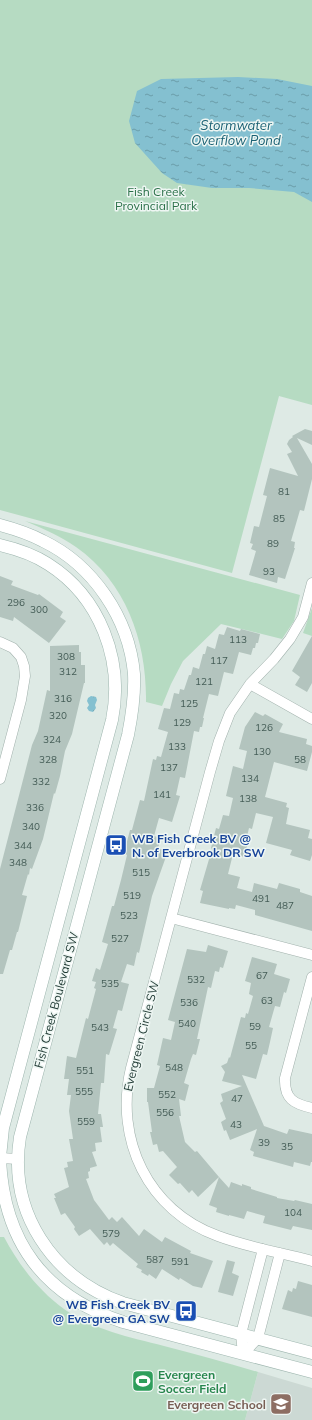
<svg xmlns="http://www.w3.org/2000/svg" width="312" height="1420" viewBox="0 0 312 1420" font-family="Mulish,sans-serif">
<defs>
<pattern id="water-ripples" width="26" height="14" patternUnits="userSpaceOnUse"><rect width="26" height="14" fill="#84c0d0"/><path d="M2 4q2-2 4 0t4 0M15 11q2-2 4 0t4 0" fill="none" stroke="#6b9da9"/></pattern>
</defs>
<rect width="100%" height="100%" fill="#deeae5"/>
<!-- built -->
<path fill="#ccd9d4" d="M258,1372L312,1388V1420H245Z"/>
<!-- green -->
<path fill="#b6dbc2" d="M0,0H312V405L279,396L232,573L0,510Z
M25,521L300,595L294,621L282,639L221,624L183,661L171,684L162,706L146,702C147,643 127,583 76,547C60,536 42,528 25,521Z
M312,608V636L303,633Z
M0,1237H4C19,1265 38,1290 64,1309C93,1330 130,1337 164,1346C195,1354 227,1363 258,1372L245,1420H0Z"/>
<!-- water -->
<path fill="url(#water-ripples)" d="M238,77L277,79L312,86V202L294,192L249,188H212L177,183L162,173L135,143L129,121L137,91L161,79Z
M91,696L96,697L97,700L95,705L96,708L93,712L89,711L87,708L89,705L87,701L88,698Z"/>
<!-- building -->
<path fill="#b3c4be" d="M305,429L312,431V445L297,438L312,464V479L304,511L300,510L291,541L295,542L294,548H295L285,579L278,577L277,583L249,575L256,551L251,549L253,544L250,543L254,526L259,527L267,496L263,495L270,468L298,476L287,454L292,452L287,444L289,440L293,437L292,436Z
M0,576L13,581L11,585L38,595L39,594L63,612L60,617L66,621L49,643L14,617L13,621L0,617Z
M227,627L240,631L241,629L260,634L258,643H256L255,648H253L251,655L239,652L233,674L224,672L218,696L209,694L203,718H204L202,727H200L199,732L194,731L185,778L180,777L176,795L180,796L172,822L159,818L154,836L161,838L158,848L168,851L152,896L139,953L137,952L134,966L127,964L121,982L129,984L122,1011L118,1010L113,1028L117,1029L109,1055L106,1054L104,1083H101L98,1114H101L103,1127H100L102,1142L95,1143L96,1151L92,1152L97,1166L90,1168V1171L88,1172L89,1178L86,1179L94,1200L109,1220L112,1217L117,1222L122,1217L139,1236L144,1229L162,1242L165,1237L191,1251L190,1253L213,1261L202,1288L193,1286L180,1278L179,1280L162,1269L156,1279L149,1274L148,1276L141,1272L142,1270L136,1267L138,1264L113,1243L110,1246L107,1242L104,1245L90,1229L79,1236L74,1229L75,1227L65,1213L61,1215L54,1198H56L54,1194L69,1187L64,1168L68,1167L67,1162L73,1161L69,1139H73L69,1111L71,1095H67L69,1079H64L67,1056L76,1058L86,1018L88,1019L96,989L94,988L96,982L92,981L96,968L100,970L108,944L102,942L112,906H114L121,880L127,855L124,853L130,830H132L140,800L144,801L153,759L156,760L157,756L161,757L168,732L158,729L164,708L170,709L174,693L179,694L180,689L184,690L189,675H191L193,667L199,669L203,654H205L207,646L215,649L219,634L224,635Z
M312,636V683L307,692L295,685L300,677L292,671Z
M79,645V652H81V665H85V683H84L72,734L65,751L60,776L55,794L54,793L43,839L32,869L30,868L29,875L28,874L22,895L27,896L18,932H17L12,950H10L3,974H0V869L32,745L38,731L47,690L50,691V646Z
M255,712L263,716L265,714L283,724L279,732L307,739L306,744L312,746V752L307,771L274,762L265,797L287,803L286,807L289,808L286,824L310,830L308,838L312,839V855L310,861L290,855L292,850L266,843L273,817L256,813L252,829L249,828L245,845L247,846L244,857L233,854L228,874L240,877L237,888L252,892L254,883L277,889L279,883L300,889V892L312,896V931L255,915V910L236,905L235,909L229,908V909L200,903L203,891L200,890L212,849L211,848L216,828L219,829L223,815L229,816L233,798L226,796L233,766L243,769L247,751L239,749L245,727Z
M208,945L228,951L223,968L220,967L219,972L215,971L211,988L208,987L197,1039H200L196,1055L193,1054L191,1059L184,1083L189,1085L185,1101L179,1099L181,1116H179L185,1142L195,1152L197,1151L219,1177L198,1197L192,1190L189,1193L180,1183L178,1184L169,1175L177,1167L163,1151L159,1152L157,1144L153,1145L150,1132H152L148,1102H147V1088H154L160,1066L157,1065L163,1038L171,1040L175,1022L168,1020L187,949L206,952Z
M252,957L277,964L274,974L290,979L286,993L284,992L280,1007L275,1006L269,1027L273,1028L270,1042L267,1055L263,1054L256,1079L242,1075L264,1126L287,1134L289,1129L312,1134V1162H311L310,1166L294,1162L293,1167L253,1156L254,1152L250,1150L257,1129L230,1140L226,1130L224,1131L221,1122L226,1119L220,1103L223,1101L221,1094L242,1086L222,1081L225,1072L221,1066L227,1063L229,1057L230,1058L241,1017L245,1018L246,1013L248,1014L253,996L249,994L251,983L245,981Z
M219,1177L229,1188L231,1182L242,1186V1184L251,1187V1189L277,1197V1198L294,1201L295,1200L312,1204V1230L293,1226L291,1230L263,1223L265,1216L247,1211L244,1219L229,1215V1216L216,1212L217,1208L209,1205Z
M227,1260L235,1262L232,1273L239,1276L233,1296L218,1292Z
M298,1281L312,1285V1317L282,1309L288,1290L292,1292L293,1288L296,1289Z"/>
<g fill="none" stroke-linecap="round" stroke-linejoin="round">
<!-- minor casing -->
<g stroke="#a1b1ac" stroke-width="11">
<path id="minor" d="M312,583L303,617L290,639L274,659L250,684L230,713L219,741L210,772L131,1068C114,1139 148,1211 218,1236C247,1247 282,1253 312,1261
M0,642L13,648L21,657L24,666L25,676L21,700L0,779
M250,684L312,719
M171,918L312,955
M312,977L285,1078C284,1099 294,1104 312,1108
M0,1158L18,1159
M243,1354L258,1338L280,1253
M243,1354L241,1334L263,1249"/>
</g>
<!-- secondary casing -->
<g stroke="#9db5ae" stroke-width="13">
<path id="secondary" d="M0,525C15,529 30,534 43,541C93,565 129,618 134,674C135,695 132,715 128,735L20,1137C8,1212 52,1278 123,1303L312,1353
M0,545C17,549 33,554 48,564C100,597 124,660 112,720L3,1128L0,1157
M0,1160C4,1242 44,1296 123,1322L312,1372"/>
</g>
<!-- minor -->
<use href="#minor" stroke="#fff" stroke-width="10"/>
<!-- secondary -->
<use href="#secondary" stroke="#fff" stroke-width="12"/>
</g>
<!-- icons -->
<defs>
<g id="bus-square" transform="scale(1.15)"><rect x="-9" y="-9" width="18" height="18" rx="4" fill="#1a4fb4" stroke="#eef6f3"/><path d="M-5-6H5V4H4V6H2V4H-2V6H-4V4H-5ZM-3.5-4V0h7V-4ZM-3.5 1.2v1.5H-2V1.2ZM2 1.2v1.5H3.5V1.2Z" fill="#fff"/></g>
<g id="stadium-square" transform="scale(1.15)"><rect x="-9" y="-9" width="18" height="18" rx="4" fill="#2e9e5b" stroke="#eef6f3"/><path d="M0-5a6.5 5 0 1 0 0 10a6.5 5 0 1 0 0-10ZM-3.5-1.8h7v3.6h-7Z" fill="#fff"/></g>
<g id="school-square" transform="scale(1.15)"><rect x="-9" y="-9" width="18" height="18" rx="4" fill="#8d6e63" stroke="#eef6f3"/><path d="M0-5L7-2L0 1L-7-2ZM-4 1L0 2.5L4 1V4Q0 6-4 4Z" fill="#fff"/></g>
</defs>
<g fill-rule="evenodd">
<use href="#bus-square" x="116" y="845"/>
<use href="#bus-square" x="186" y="1311"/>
<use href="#stadium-square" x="143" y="1381"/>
<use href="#school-square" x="281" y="1404"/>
</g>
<g text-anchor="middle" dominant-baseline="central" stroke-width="3" stroke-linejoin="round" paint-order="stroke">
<!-- number labels -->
<g font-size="10" fill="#445c56">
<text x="284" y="491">81</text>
<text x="279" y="518">85</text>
<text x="273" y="543">89</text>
<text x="269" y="571">93</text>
<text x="16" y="602">296</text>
<text x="39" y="609">300</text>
<text x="238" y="639">113</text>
<text x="66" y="656">308</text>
<text x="219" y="660">117</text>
<text x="68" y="671">312</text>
<text x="204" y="681">121</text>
<text x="63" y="698">316</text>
<text x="189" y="703">125</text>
<text x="58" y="715">320</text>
<text x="182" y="722">129</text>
<text x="264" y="727">126</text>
<text x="52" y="739">324</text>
<text x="177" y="746">133</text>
<text x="262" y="751">130</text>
<text x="48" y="759">328</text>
<text x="300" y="759">58</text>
<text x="169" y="767">137</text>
<text x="250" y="778">134</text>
<text x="41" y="781">332</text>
<text x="162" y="794">141</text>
<text x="248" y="798">138</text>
<text x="35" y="807">336</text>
<text x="31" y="826">340</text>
<text x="23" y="845">344</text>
<text x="18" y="862">348</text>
<text x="141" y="872">515</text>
<text x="132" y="895">519</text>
<text x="261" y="898">491</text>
<text x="285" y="905">487</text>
<text x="129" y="915">523</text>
<text x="120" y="938">527</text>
<text x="262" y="975">67</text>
<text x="196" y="979">532</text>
<text x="110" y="983">535</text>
<text x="267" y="1000">63</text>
<text x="189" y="1002">536</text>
<text x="187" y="1023">540</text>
<text x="255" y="1026">59</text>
<text x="100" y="1027">543</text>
<text x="251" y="1045">55</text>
<text x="174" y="1067">548</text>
<text x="85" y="1070">551</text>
<text x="84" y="1091">555</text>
<text x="167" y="1094">552</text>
<text x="237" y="1098">47</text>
<text x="165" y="1112">556</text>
<text x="86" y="1121">559</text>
<text x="236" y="1124">43</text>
<text x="264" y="1142">39</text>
<text x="287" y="1146">35</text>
<text x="293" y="1212">104</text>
<text x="111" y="1233">579</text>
<text x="155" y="1259">587</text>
<text x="180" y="1261">591</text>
</g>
<!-- park labels -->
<g font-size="12" fill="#2a7048" stroke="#eef6f3">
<text x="156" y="191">Fish Creek<tspan x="156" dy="14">Provincial Park</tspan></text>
</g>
<!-- transit labels -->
<g font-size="12" font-weight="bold" fill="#164399" stroke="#eef6f3" text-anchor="start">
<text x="132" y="838">WB Fish Creek BV @<tspan x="132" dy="14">N. of Everbrook DR SW</tspan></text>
<text x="170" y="1304" text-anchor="end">WB Fish Creek BV<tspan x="170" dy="14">@ Evergreen GA SW</tspan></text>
</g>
<!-- street labels -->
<g font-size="12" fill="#1f3933" stroke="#eef6f3">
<text transform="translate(56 1000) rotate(-75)">Fish Creek Boulevard SW</text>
<text transform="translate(141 1036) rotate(-76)">Evergreen Circle SW</text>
</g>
<!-- leisure labels -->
<g font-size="12" font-weight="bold" fill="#27864d" stroke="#eef6f3" text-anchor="start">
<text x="158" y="1374">Evergreen<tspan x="158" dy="14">Soccer Field</tspan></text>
</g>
<!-- education labels -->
<g font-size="12" font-weight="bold" fill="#785e54" stroke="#eef6f3" text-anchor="end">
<text x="266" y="1404">Evergreen School</text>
</g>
<!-- water labels -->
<g font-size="13" font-style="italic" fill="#1a6174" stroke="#eef6f3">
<text x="236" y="125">Stormwater<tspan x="236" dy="15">Overflow Pond</tspan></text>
</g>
</g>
</svg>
